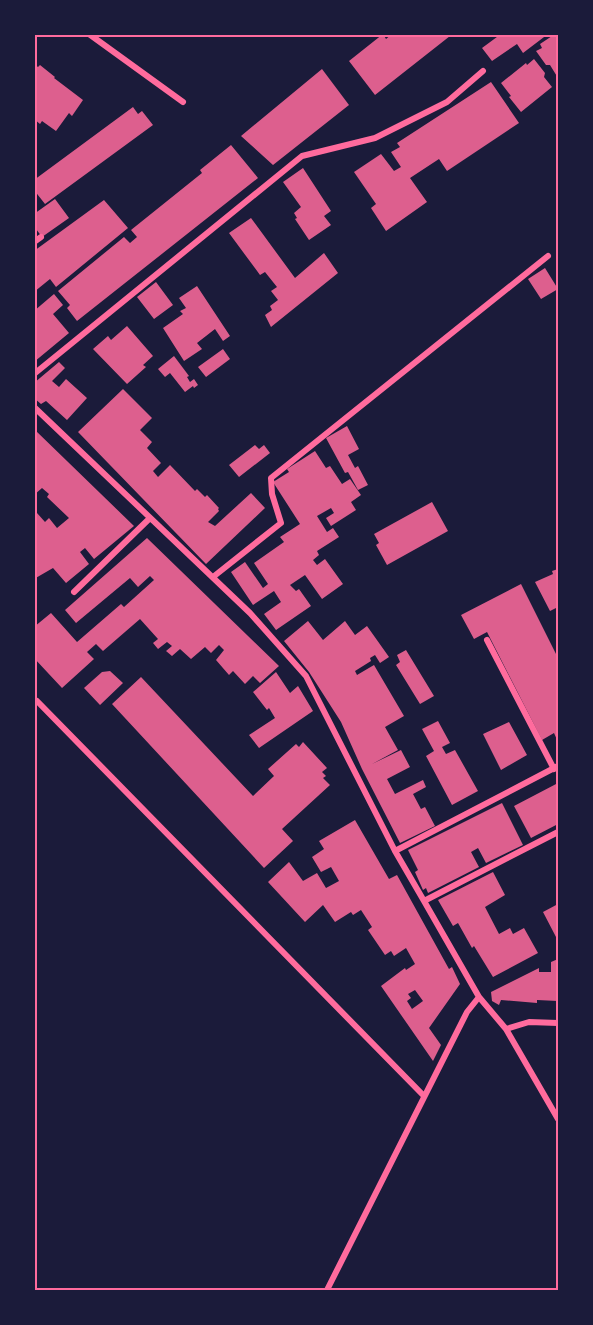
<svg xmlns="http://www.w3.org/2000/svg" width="593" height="1325" viewBox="0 0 593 1325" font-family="'Space Grotesk',sans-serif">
<rect width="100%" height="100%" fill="#1b1b3a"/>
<!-- building -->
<path fill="#dd5f8e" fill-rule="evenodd" d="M383,34L386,39L392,34H448L450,36L375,95L349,61Z
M501,34H548L523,53L517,44L492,61L482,48Z
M555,34H558V78L550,65H546L536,51L542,48L540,44Z
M534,59L545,73L544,77L552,87L521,112L509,97L511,96L501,83L526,63L527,65Z
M34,64L38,67L40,65L55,77L54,78L83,100L72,116L69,113L56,131L42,121L40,124L34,119Z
M322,69L349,105L273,165L241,136Z
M491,82L519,123L447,171L439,159L410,178L427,202L386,231L371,208L376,204L354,172L381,154L394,171L401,167L391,152L400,147L397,143Z
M133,107L138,114L142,111L153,125L45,204L34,190V180Z
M231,145L258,178L77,321L67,308L70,305L58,291L124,237L130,243L137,237L131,230L202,173L200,170Z
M303,168L331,211L324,216L331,225L309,240L295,219L297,218L294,213L301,207L283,182Z
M55,199L69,218L42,237L36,229L34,230V214Z
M104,200L128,228L56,287L50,279L34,292V251Z
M251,218L295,278L324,253L338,273L271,327L265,315L272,310L270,306L278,300L271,291L277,287L265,272L260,275L229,233Z
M545,268L558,289L541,299L528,279Z
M156,282L173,305L154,319L137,297Z
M197,286L230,336L223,341L215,329L197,343L202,349L184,361L163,328L183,314L180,311L186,308L179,298Z
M54,294L63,305L53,314L69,333L34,362V311Z
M127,326L153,356L143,365L146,367L127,384L93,349L108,336L111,340Z
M223,349L230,359L206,377L198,367Z
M174,356L189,376L187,377L190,382L194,379L198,385L194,388L193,386L185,392L170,373L165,377L158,369Z
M59,362L65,368L52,381L59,387L66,379L87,398L67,420L46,401L41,404L34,398V383Z
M123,389L152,418L140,430L152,442L147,448L161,463L153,471L158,477L170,465L195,491L197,489L205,497L207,495L219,508L218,509L219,511L208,522L215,526L251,493L265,508L206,564L78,432Z
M347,426L359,449L348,455L355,468L358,466L368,485L358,490L348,472L345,473L326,438Z
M34,429L134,526L94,559L85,548L80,552L89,564L66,583L53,568L34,579V515L37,513L45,522L49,518L57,528L69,518L47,497L49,494L42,488L34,495Z
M255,445L259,449L264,445L270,453L239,477L229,465Z
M315,451L326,468L330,466L342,484L350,479L361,495L351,502L356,510L331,526L326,518L334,513L331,508L317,516L327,532L333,528L339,537L317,551L319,555L313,560L317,565L325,559L343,584L322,599L305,575L290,585L296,591L299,589L311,606L276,630L264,614L281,602L274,591L253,605L231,572L245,562L263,588L268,584L254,563L284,542L280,537L300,524L273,482L289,472L287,469Z
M432,502L448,531L387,565L376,545L379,543L374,534Z
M147,538L279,666L260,683L253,676L245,684L233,671L229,675L216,660L224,650L219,645L211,653L205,647L191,659L180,649L172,656L166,651L172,646L167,642L158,649L153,643L158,639L140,619L103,651L96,644L87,652L94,659L62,688L34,658V627L51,613L77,642L121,604L124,607L154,580L150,576L138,587L130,578L76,623L65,610Z
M558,569V607L550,611L535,582L553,574L552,571Z
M521,584L558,658V742L554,733L542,740L487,632L474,639L461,615Z
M308,621L323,640L345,621L355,635L367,626L389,657L380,663L375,655L370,658L371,661L355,671L357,675L374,665L404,716L385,727L398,750L372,764L401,750L410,767L387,779L395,794L423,780L426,787L413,794L421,809L425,807L435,826L400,843L362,769L341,722L309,672L284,641Z
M406,650L434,696L420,704L396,665L400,662L397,655Z
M110,671L123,683L100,705L84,688L102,672Z
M276,672L290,693L298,686L313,711L259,748L249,735L275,718L269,708L267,710L253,692Z
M141,677L253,796L274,776L268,769L296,744L299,747L303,742L327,768L322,772L326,776L323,778L330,785L282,829L293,841L264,868L112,704Z
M438,721L450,743L442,747L446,754L455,750L478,791L452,805L426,756L434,751L422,729Z
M509,722L527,755L501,770L483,734Z
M558,783V824L531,838L514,806Z
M502,803L523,845L486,863L478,848L471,852L479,867L428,893L426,888L423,890L415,872L418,870L408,850Z
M355,820L389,879L397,875L449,969L452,967L460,984L429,1028L441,1045L433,1061L381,986L405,968L406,970L415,964L406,948L394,956L391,951L385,955L368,930L372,927L361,910L353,915L351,912L335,922L323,905L305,922L268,882L289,862L303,881L317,873L326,888L339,881L331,867L321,872L312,857L324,849L319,841ZM415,990L423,1001L412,1009L407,1001L411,998L408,994Z
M493,872L505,895L485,907L499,934L510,928L513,934L524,928L538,953L493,977L474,946L472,948L458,923L453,926L438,900Z
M558,904V935L556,937L543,912Z
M558,959V1001L537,1000V1003L501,1000L499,1005L492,1001L491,992L539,968V972H551V962Z"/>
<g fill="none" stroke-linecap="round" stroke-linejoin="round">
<!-- minor -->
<path stroke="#ff6b9d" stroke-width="6" d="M89,34L183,102
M34,242L41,237
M34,374L302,156L375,138L447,102L483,71
M34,407L250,613L306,676L395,851L424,901L479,997L506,1029L558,1119
M213,577L281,523L272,494L271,478L548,256
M74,592L150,518
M487,640L554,769
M37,701L424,1096
M395,851L558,766
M424,901L558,832
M506,1029L529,1022L558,1023
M327,1290L467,1012L479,997"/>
</g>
<!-- border -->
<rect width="593" height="1325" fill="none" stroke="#1b1b3a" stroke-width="72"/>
<rect x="36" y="36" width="521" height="1253" fill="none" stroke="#ff6b9d" stroke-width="2"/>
</svg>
